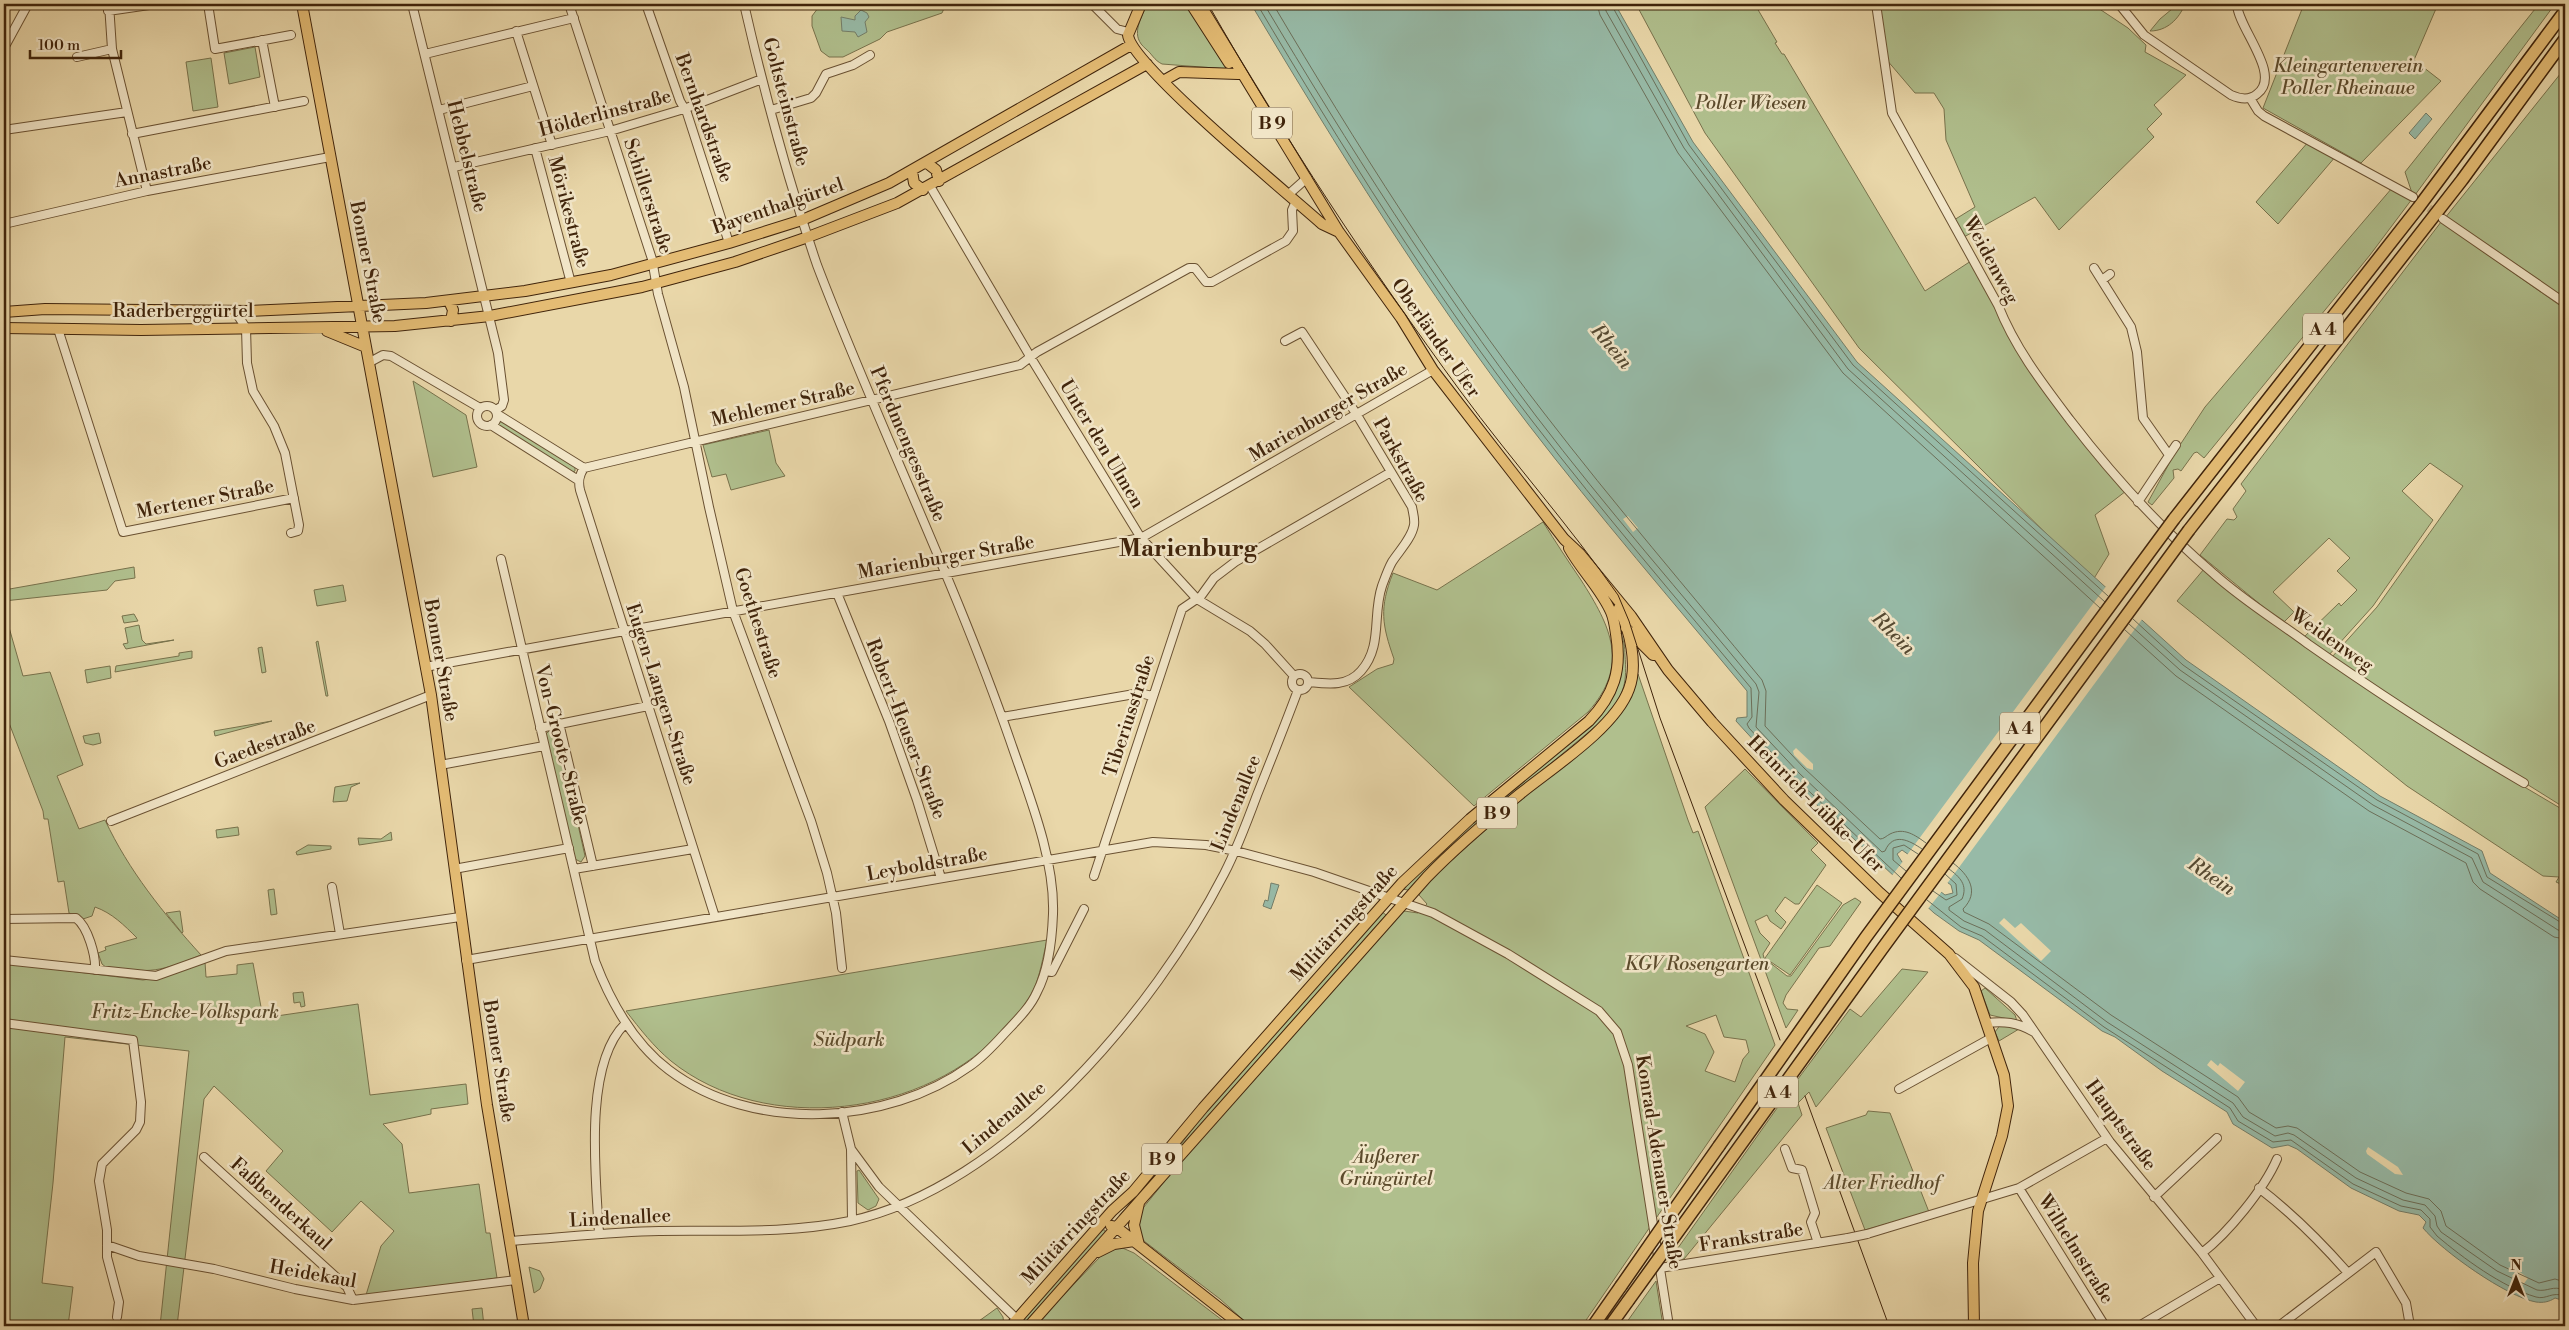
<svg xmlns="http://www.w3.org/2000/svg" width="2569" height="1330" viewBox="0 0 2569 1330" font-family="'Libre Bodoni',serif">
<rect width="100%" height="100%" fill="#e9d7a9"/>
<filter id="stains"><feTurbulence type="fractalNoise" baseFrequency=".004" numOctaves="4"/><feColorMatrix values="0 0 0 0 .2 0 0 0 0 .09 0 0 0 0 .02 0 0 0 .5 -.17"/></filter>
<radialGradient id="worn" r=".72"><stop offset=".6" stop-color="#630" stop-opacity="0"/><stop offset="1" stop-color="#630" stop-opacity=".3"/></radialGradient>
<!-- green -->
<path fill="#b0bf8d" stroke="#78724c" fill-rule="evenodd" d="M821,4H946L942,13L887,32L880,39L843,57H829L821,51L812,26V16Z
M1147,4H1187L1228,69L1162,64C1154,60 1152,54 1146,49C1130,36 1140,21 1147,4Z
M1636,4H1764L1757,8L1777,42L1775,43L1782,54H1784L1925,291L1971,261L1997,308L2012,341L2126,491L2095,515L2109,554L2093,580L1859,348L1705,133Z
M1878,4H2092L2128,28L2146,45L2145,52L2186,75L2154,105L2162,114L2147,129L2154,137L2059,230L2035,197L1964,237L1954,220L1975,207L1946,140L1944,109L1934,93H1915L1886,59Z
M2178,4H2185C2179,19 2167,31 2150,31L2160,19Z
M2304,4H2438L2414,60L2441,81L2361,163L2263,108Z
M2539,4H2555L2415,195L2412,193L2405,172Z
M255,47L260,77L229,84L224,53Z
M211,58L218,107L193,111L186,62Z
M2565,68V301L2445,218Z
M2309,141L2336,156L2278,224L2256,202Z
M2392,188L2412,199L2370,255L2204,458L2197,452L2194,453L2181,471L2178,469L2173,470L2174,478L2152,505L2148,502L2176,451L2205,407Z
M2441,222L2565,309V808L2474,751L2332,657L2377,607L2463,486L2430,463L2402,491L2433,520L2373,606L2328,656L2303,638L2339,603L2341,606L2357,590L2337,571L2350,558L2329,538L2273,592L2294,612L2283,623L2200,555L2227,519L2234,520L2237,517L2233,509L2246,491L2241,484Z
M413,381L466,415L477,467L433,477Z
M499,420L575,467V471L573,472L495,424Z
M769,430L776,463L785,476L731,490L726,474L712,477L703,445Z
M1543,522C1555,541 1568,561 1581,580C1611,627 1630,665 1588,712L1474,806L1349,687L1377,669L1393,664L1394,659C1382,625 1379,608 1393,573L1437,590Z
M134,567L135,578L115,581L107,590L4,601V590Z
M2204,569L2327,662L2494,769L2565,811V886L2556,882L2559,877L2543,876L2407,786L2177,601Z
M343,585L346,601L317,606L314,590Z
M4,610L23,676L50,672L83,765L57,776L79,829L105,820C129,871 163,913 201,955C160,972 151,973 107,968L102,964L98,953L106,950L105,947L137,938C124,925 112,913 95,907L92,916L83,919L69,913L64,881L58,882L48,819H44L43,811L4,710Z
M134,614L138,621L124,623L122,616Z
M139,625L142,640L146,644L174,640L126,649L123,644L128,643L125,628Z
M1620,633C1624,638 1625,648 1625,655C1627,681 1625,693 1608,716L1498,807L1436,861L1408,890L1402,889L1433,857L1599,718C1621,691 1624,666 1620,633Z
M318,641L328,696H326L316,642Z
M262,647L266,672L262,673L258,648Z
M192,651V658L115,672L116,666L179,656V653Z
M110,666L111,678L87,683L85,670Z
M1638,674L1688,820L1693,833L1698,831L1775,1045L1582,1326H1250L1220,1299L1144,1241L1139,1232V1213L1182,1160L1392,921L1404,911L1418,913L1427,904L1419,895L1423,886L1508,810L1571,757L1635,684ZM1716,1015L1724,1037L1746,1040L1749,1052L1743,1059L1735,1082L1705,1071L1714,1052L1705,1034L1686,1026Z
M272,721L215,736L214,731Z
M549,731H557L585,856L581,862L575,859L545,735Z
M99,733L101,743L93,745L85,743L83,736Z
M1745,769L1818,843L1811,850L1826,865L1799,904H1795L1785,897L1775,911L1786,922L1781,929L1770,921L1767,915L1755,921L1760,933L1770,943L1763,954L1764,958L1787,976H1791L1843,905L1855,898L1861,902L1830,946L1819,948L1786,995L1783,1003L1787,1009L1798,1010L1786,1028L1705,807Z
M360,783L351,787L347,801L333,802L335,787Z
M238,827L239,835L217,838L216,830Z
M391,832L392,840L359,845L358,838L381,839Z
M308,845L331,846V849L297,855L296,852Z
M1817,885L1842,903L1790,975L1765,958Z
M274,889L277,914L271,915L268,890Z
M180,911L183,932L182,933L166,913Z
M1381,911L1386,915L1119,1216L1179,1147L1208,1108Z
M1047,940C1043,957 1040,976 1033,991C1026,1005 1015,1016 1006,1027C928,1117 765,1137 671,1061C654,1047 640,1029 626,1011Z
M205,962L206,977H208L237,974V965L253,963L263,1018L358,1004L370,1095L466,1084L468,1104L431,1109V1114L383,1124L402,1144L409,1193L479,1184L486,1233H490L497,1278L366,1295L381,1246L394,1231L361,1201L332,1232L266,1171L283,1151L214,1086L204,1099L177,1326H160L189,1051L65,1037L53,1183L42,1283L73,1287L68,1326H4V963L143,980L164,977Z
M1902,969L1928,972L1816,1107L1809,1092L1798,1103L1802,1115L1684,1259L1668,1262L1792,1087L1850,1009L1861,1017Z
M1985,988L2015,1015L2017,1021L1990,1015L1981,991Z
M303,992L305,1006L301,1007L300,1002L294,1003L293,993Z
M2001,1024L2019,1029L1999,1041L1995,1032Z
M1868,1111L1890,1113L1929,1212L1865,1230L1826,1128L1866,1115Z
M859,1170L879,1199L876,1206L868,1210L858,1203L857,1171Z
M1101,1230H1105V1233L1028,1321L1024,1320V1318Z
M1118,1246L1134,1253L1230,1326H1034L1099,1258L1107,1250Z
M529,1267L540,1271L544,1279L540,1289L534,1293Z
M1656,1281L1663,1326H1624Z
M482,1308L484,1326H474L472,1309Z
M997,1308L1003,1317L1004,1326H972Z"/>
<!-- water -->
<path fill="#97baa7" stroke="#747e69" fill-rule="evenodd" d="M1251,4H1615L1693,142L1857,362L2186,660L2380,796L2482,851L2490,873L2565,922V1301L2555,1298C2549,1302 2543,1303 2536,1302C2507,1297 2442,1251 2423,1228L2426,1222L2419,1215L2399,1211L2351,1188L2297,1149L2288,1145L2272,1148L2233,1124L2227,1112L2162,1071L2115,1037L2102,1031L1979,940L1959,931L1934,913L1791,781L1736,721L1737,718L1747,717V691C1674,603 1598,515 1528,424C1426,291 1337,148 1251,4ZM1902,850L1951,885L1953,893L1945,895L1902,862L1897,854Z
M861,10L867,13L869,17L865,22L867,32L858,37L855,32L842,31L841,17L855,20V16Z
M2426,113L2432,119L2415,139L2409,133Z
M1271,883L1279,885L1271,909L1263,906L1265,900L1268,901Z"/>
<!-- pier -->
<path fill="#e9d7a9" d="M1628,516L1638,528L1633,532L1623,519Z
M2107,585L2143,618L1946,885L1907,855Z
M1796,748L1813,764V770L1807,768L1794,755L1793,751Z
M1904,860L1943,890L1927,910L1890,878Z
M2004,918L2015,928L2021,923L2051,951L2041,961L1999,923Z
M2211,1060L2218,1066L2220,1063L2245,1082L2238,1091L2207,1065Z
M2368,1147L2398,1167L2403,1175L2395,1174L2367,1154L2366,1151Z
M2517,1270L2528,1278L2523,1285L2512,1276Z"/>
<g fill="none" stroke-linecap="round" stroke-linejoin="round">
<!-- shore -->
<path stroke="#6c6f59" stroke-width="1" d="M1257,4C1342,147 1431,290 1533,422C1603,513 1678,600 1751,688L1752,717L1747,724L1749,728L1795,778L1901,878
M1264,4C1348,145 1437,285 1536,416C1606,508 1683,595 1756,684L1759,692L1756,727L1799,773L1882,852L1885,851C1893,832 1909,840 1922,849
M1273,4C1356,144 1444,284 1544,413C1614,504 1689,591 1762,680L1766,691L1765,726L1804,768L1880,839C1884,839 1886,836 1890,834C1904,827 1915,835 1926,843
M1597,4L1600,15L1678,153L1843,373L2100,608
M1605,4L1606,11L1684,148L1848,369L2105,602
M1611,4L1689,145L1853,365L2108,596
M2133,619L2183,665L2377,800L2478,854L2487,877L2565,925
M2129,624L2180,670L2373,805L2472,858L2483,882L2558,930L2565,932
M2125,630L2176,676L2369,811L2466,863L2473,882L2480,889L2554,937L2565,939
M1953,863C1969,875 1980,892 1963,909L1964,912L1989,924L2111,1015L2238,1097L2249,1112L2276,1128L2288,1126L2297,1128L2360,1172L2406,1193L2429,1199L2441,1211L2446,1226L2500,1265L2539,1283L2555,1279L2565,1282
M1949,869C1960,877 1968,885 1962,899L1949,907V910L1964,921L1985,930L2107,1022L2233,1103L2243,1117L2275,1136L2288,1133L2294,1135L2356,1178L2403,1200L2425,1205L2435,1216L2437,1226L2441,1232L2497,1271L2537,1290C2548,1292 2552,1285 2565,1290
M1906,871L1893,860V848L1904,845L1918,854
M1933,891L1946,900L1957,895L1956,884L1945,874
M1927,900L1961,927L1982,936L2104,1027L2230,1108L2238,1121L2273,1142L2291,1140L2353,1184L2401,1206L2421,1210L2430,1219V1227L2437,1236C2463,1258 2502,1287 2536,1297C2547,1300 2551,1291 2565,1296"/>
<!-- minor-tunnel -->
<path stroke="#c7b389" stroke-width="8" stroke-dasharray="8 4" stroke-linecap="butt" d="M2419,201L2440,216"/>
<!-- minor casing -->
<g stroke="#6a5132" stroke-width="10">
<path id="minor" d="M109,4L112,49L147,191
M208,4L215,49L291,35
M412,4L498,353L504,400L502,406L496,410
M569,4L652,259L658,294L684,387L709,507L733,611L811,821L827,873L836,913L842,968
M646,4L680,101L687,113L729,243
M1092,4L1117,29L1128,32
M1876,4L1892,113L1998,305C2015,348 2042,383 2070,420C2113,476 2160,528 2214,574C2243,600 2277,621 2308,644C2378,693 2450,740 2524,783
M2119,4L2144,35L2231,95C2240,99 2249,101 2257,94C2283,75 2237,27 2237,4
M108,11L156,4
M516,31L552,145
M262,40L275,107
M4,48L28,4
M425,54L574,18
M77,57L112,49
M2250,98L2258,111L2264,116L2413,197
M439,110L533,86
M771,110L811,98L816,93L826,74L853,65L870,55
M4,130L127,112
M132,134L304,101
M535,148L571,283
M454,167L610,131L684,109L762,79
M930,186L1031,358L1141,538L1197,599L1250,631L1265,644L1294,676
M1289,194L1307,178
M2443,219L2565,303
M4,224L147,191L330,157
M2094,268L2131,327L2137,352L2143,418L2169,455
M2102,280L2110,274
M235,311L246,328L247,363L253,391L274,426L285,453L299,525L298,531L291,533
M58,329L123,532L294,498
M1285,341L1302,332L1357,415L1412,507C1413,513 1415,519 1414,525C1412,538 1399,551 1392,562C1388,569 1385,578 1382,586C1372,615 1383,646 1361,671C1347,687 1328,684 1308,682
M370,362L383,355L391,356L480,408
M477 416a10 10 0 1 1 20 0a10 10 0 1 1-20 0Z
M497,414L584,468
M491,425L578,480
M2138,502L2176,445
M501,559L595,961C611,1003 633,1043 669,1070C752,1133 887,1126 970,1066C983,1057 994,1045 1004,1034C1016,1021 1030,1008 1037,992C1049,969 1052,940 1053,914C1055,858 1028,793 1010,740C954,579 878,425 817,265C788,180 764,92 744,4
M837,593L889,721L917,800L941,878
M425,667L1141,538L1433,370
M1292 682a8 8 0 1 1 16 0a8 8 0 1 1-16 0Z
M1002,717L1140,693L1152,696
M559,723L593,866
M540,728L648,706
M440,765L544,746
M111,821L431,695
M454,869L569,848
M574,869L693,849
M1094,876L1182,609L1201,596L1214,578L1235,562L1391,472
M332,887L340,934
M715,917L580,490C578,481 579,475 584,468L1020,365L1037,352L1189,268H1195L1206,282H1212L1286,241L1293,231L1292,210L1296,201
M4,919L76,918C88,927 96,956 95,970
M1955,958L2011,1002L2023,1015L2110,1142L2202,1253L2256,1326
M4,960L156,976L226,951L460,917
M466,960L1153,842L1206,845L1236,851L1314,872L1433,913L1508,954L1599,1011L1617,1032L1628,1065L1669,1326
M1045,971L1052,972L1084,909
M4,1023L133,1040L141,1102L140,1122L136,1130L102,1164L99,1181L107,1230V1257L119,1302L117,1317
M1986,1023C2004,1021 2017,1022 2034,1032
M1899,1089L1991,1038
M842,1112L851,1149L879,1187L1024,1326
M851,1149L852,1220
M1785,1149L1792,1168L1802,1170L1815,1213L1811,1222L1818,1243
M204,1157L347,1287L353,1300
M2019,1188L2105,1326
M2259,1188C2293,1214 2320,1241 2348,1273
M2154,1197L2217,1138
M599,1234C596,1178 583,1065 625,1024
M1867,1234L2019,1188L2107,1138
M509,1241C559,1238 609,1232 659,1231C723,1230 787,1234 850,1221C1006,1187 1154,1010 1224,874C1237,849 1247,822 1257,795C1271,760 1285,725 1298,690
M107,1245L139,1256L214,1269L295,1289L353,1300L516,1280
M2202,1253C2228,1233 2264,1189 2277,1159
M1660,1268L1848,1238
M2139,1326L2220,1278
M2279,1326L2376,1252L2406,1303L2410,1326"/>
</g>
<!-- major casing -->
<g stroke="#40240b" stroke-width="12">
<path id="major" d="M302,4L431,695L487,1105L524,1326
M1141,4L1128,35C1131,65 1291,196 1322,224L1339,232
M1191,4L1229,63
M1200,4L1339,232L1401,318L1433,370L1564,539L1580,554L1631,616L1668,670L1712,722L1784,800L1880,893L1949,954L1974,987L2004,1075L2008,1106L2002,1136L1978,1211L1973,1263L1974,1326
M1163,81L1179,72L1238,74
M927,163L936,170L939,181
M912,171L914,183L923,190
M449,301L453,310L451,321
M4,312L45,309L251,311L426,303L525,291L611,275L729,243L802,220L889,183L1131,45
M4,328L141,330L395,326L490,316L642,287L735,262L808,237L897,203L1147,64
M327,331L366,347
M1626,628L1653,655
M1139,1203L1134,1225L1139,1245
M1111,1226L1116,1227L1242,1326
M1098,1252L1114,1244L1134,1241
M1011,1326L1112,1211L1133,1192L1203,1108L1402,883L1470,819L1589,721C1614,695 1622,670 1616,634C1615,627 1614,619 1611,612C1601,589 1581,570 1569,548
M1029,1326L1427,877C1456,847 1488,820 1520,794C1552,768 1615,728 1629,689C1638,665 1630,631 1619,608"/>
</g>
<!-- highway casing -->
<g stroke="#40240b" stroke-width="14">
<path id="highway" d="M2174,519L2418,208L2565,11
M2189,530L2462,180L2565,39
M1669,1217L1719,1146
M1593,1326L1621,1286
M1610,1326L1628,1301"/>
</g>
<!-- minor -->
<use href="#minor" stroke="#f1e5c7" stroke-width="8"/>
<!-- major -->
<use href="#major" stroke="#e4bc74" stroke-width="10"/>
<!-- highway -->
<use href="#highway" stroke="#e4bc74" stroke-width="11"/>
<!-- tram -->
<path stroke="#40240b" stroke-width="1" d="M1208,4C1284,138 1370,268 1461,392C1512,461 1569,525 1618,595L1629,621L1660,718L1780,1040
M1805,1096L1889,1326"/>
<!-- minor-bridge casing -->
<g stroke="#6a5132" stroke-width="10" stroke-linecap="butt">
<path id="minor-bridge" d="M1848,1238L1867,1234"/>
</g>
<!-- highway-bridge casing -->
<g stroke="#40240b" stroke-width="14" stroke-linecap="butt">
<path id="highway-bridge" d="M1719,1146L1866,937L2174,519
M1621,1286L1669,1217
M1628,1301L1882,949L2189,530"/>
</g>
<!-- minor-bridge -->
<use href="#minor-bridge" stroke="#f1e5c7" stroke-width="8"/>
<!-- highway-bridge -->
<use href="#highway-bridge" stroke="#e4bc74" stroke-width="11"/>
</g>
<g text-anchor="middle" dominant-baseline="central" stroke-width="5" stroke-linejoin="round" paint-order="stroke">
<!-- shield labels -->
<g fill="#f1e5c7" stroke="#755e43" stroke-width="1">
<rect x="1252" y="107.5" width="40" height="31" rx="4"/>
<rect x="2303" y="313.5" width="40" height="31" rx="4"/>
<rect x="2000" y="712.5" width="40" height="31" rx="4"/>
<rect x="1477" y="797.5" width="40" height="31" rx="4"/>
<rect x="1758" y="1076.5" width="40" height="31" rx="4"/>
<rect x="1142" y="1143.5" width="40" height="31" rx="4"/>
</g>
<g font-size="18" font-weight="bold" fill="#40240b">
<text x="1272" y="123">B 9</text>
<text x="2323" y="329">A 4</text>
<text x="2020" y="728">A 4</text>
<text x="1497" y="813">B 9</text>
<text x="1778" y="1092">A 4</text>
<text x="1162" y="1159">B 9</text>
</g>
<!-- park labels -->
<g font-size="19" font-style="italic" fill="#5c4b2c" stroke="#f1e5c7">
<text x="2348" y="66">Kleingartenverein<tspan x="2348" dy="22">Poller Rheinaue</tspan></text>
<text x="1751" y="103">Poller Wiesen</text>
<text x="1697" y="964">KGV Rosengarten</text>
<text x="185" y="1012">Fritz-Encke-Volkspark</text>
<text x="849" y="1040">Südpark</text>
<text x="1386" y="1157">Äußerer<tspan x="1386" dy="22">Grüngürtel</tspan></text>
<text x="1882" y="1183">Alter Friedhof</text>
</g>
<!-- street labels -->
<g font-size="19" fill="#40240b" stroke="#f1e5c7">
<text transform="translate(786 102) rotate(75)">Goltsteinstraße</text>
<text transform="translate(605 113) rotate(-15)">Hölderlinstraße</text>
<text transform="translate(704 118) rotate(70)">Bernhardstraße</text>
<text transform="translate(467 156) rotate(76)">Hebbelstraße</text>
<text transform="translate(163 172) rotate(-11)">Annastraße</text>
<text transform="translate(648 196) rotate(72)">Schillerstraße</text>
<text transform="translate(778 206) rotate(-19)">Bayenthalgürtel</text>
<text transform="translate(569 212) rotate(75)">Mörikestraße</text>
<text transform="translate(1991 260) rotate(62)">Weidenweg</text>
<text transform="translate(368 262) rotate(79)">Bonner Straße</text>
<text x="183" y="311">Raderberggürtel</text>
<text transform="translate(1436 338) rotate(55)">Oberländer Ufer</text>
<text transform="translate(783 404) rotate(-13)">Mehlemer Straße</text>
<text transform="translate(1328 412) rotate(-30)">Marienburger Straße</text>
<text transform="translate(908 444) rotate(67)">Pferdmengesstraße</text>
<text transform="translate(1102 444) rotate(59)">Unter den Ulmen</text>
<text transform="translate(1401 460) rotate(61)">Parkstraße</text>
<text transform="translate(205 499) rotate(-11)">Mertener Straße</text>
<text transform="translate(946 557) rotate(-10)">Marienburger Straße</text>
<text transform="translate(758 623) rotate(72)">Goethestraße</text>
<text transform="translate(2332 640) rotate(35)">Weidenweg</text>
<text transform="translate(441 660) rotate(80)">Bonner Straße</text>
<text transform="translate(661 694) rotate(72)">Eugen-Langen-Straße</text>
<text transform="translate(1129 716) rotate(-72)">Tiberiusstraße</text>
<text transform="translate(906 729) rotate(69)">Robert-Heuser-Straße</text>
<text transform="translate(265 744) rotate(-21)">Gaedestraße</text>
<text transform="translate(561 745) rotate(76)">Von-Groote-Straße</text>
<text transform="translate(1236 803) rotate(-68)">Lindenallee</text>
<text transform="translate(1816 804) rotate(45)">Heinrich-Lübke-Ufer</text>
<text transform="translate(927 864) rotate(-10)">Leyboldstraße</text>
<text transform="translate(1344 923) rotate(-48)">Militärringstraße</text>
<text transform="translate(499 1061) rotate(81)">Bonner Straße</text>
<text transform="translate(1004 1118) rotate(-40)">Lindenallee</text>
<text transform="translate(2121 1125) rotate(54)">Hauptstraße</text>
<text transform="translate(1659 1162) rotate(81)">Konrad-Adenauer-Straße</text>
<text transform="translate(281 1204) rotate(42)">Faßbenderkaul</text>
<text transform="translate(620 1218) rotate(-3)">Lindenallee</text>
<text transform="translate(1076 1227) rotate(-47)">Militärringstraße</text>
<text transform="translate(1751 1237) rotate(-9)">Frankstraße</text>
<text transform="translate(2076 1249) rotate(58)">Wilhelmstraße</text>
<text transform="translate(313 1274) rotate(10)">Heidekaul</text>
</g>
<!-- water labels -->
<g font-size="20" font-style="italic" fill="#564a32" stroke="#f1e5c7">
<text transform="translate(1611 347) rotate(50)">Rhein</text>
<text transform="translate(1893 634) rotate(45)">Rhein</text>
<text transform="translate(2211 877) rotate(34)">Rhein</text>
</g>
<!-- district labels -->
<g font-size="24" font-weight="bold" fill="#40240b" stroke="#f1e5c7">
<text x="1188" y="549">Marienburg</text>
</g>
</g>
<!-- margin -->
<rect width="2569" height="1330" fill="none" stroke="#e9d7a9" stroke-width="20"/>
<rect x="5" y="5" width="2559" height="1320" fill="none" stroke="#40240b" stroke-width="2.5"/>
<rect x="10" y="10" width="2549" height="1310" fill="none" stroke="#40240b"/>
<!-- north arrow -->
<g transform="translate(2516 1278)" stroke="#f1e5c7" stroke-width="4" paint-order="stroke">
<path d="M0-4L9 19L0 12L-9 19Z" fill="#40240b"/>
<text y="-8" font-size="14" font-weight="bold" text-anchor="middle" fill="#40240b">N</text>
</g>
<!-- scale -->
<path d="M30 50v8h91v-8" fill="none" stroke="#40240b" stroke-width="2.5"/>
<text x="38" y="50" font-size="15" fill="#40240b" stroke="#f1e5c7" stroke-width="4" paint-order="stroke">100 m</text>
<rect width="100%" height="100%" filter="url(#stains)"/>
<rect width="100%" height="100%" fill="url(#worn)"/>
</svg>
